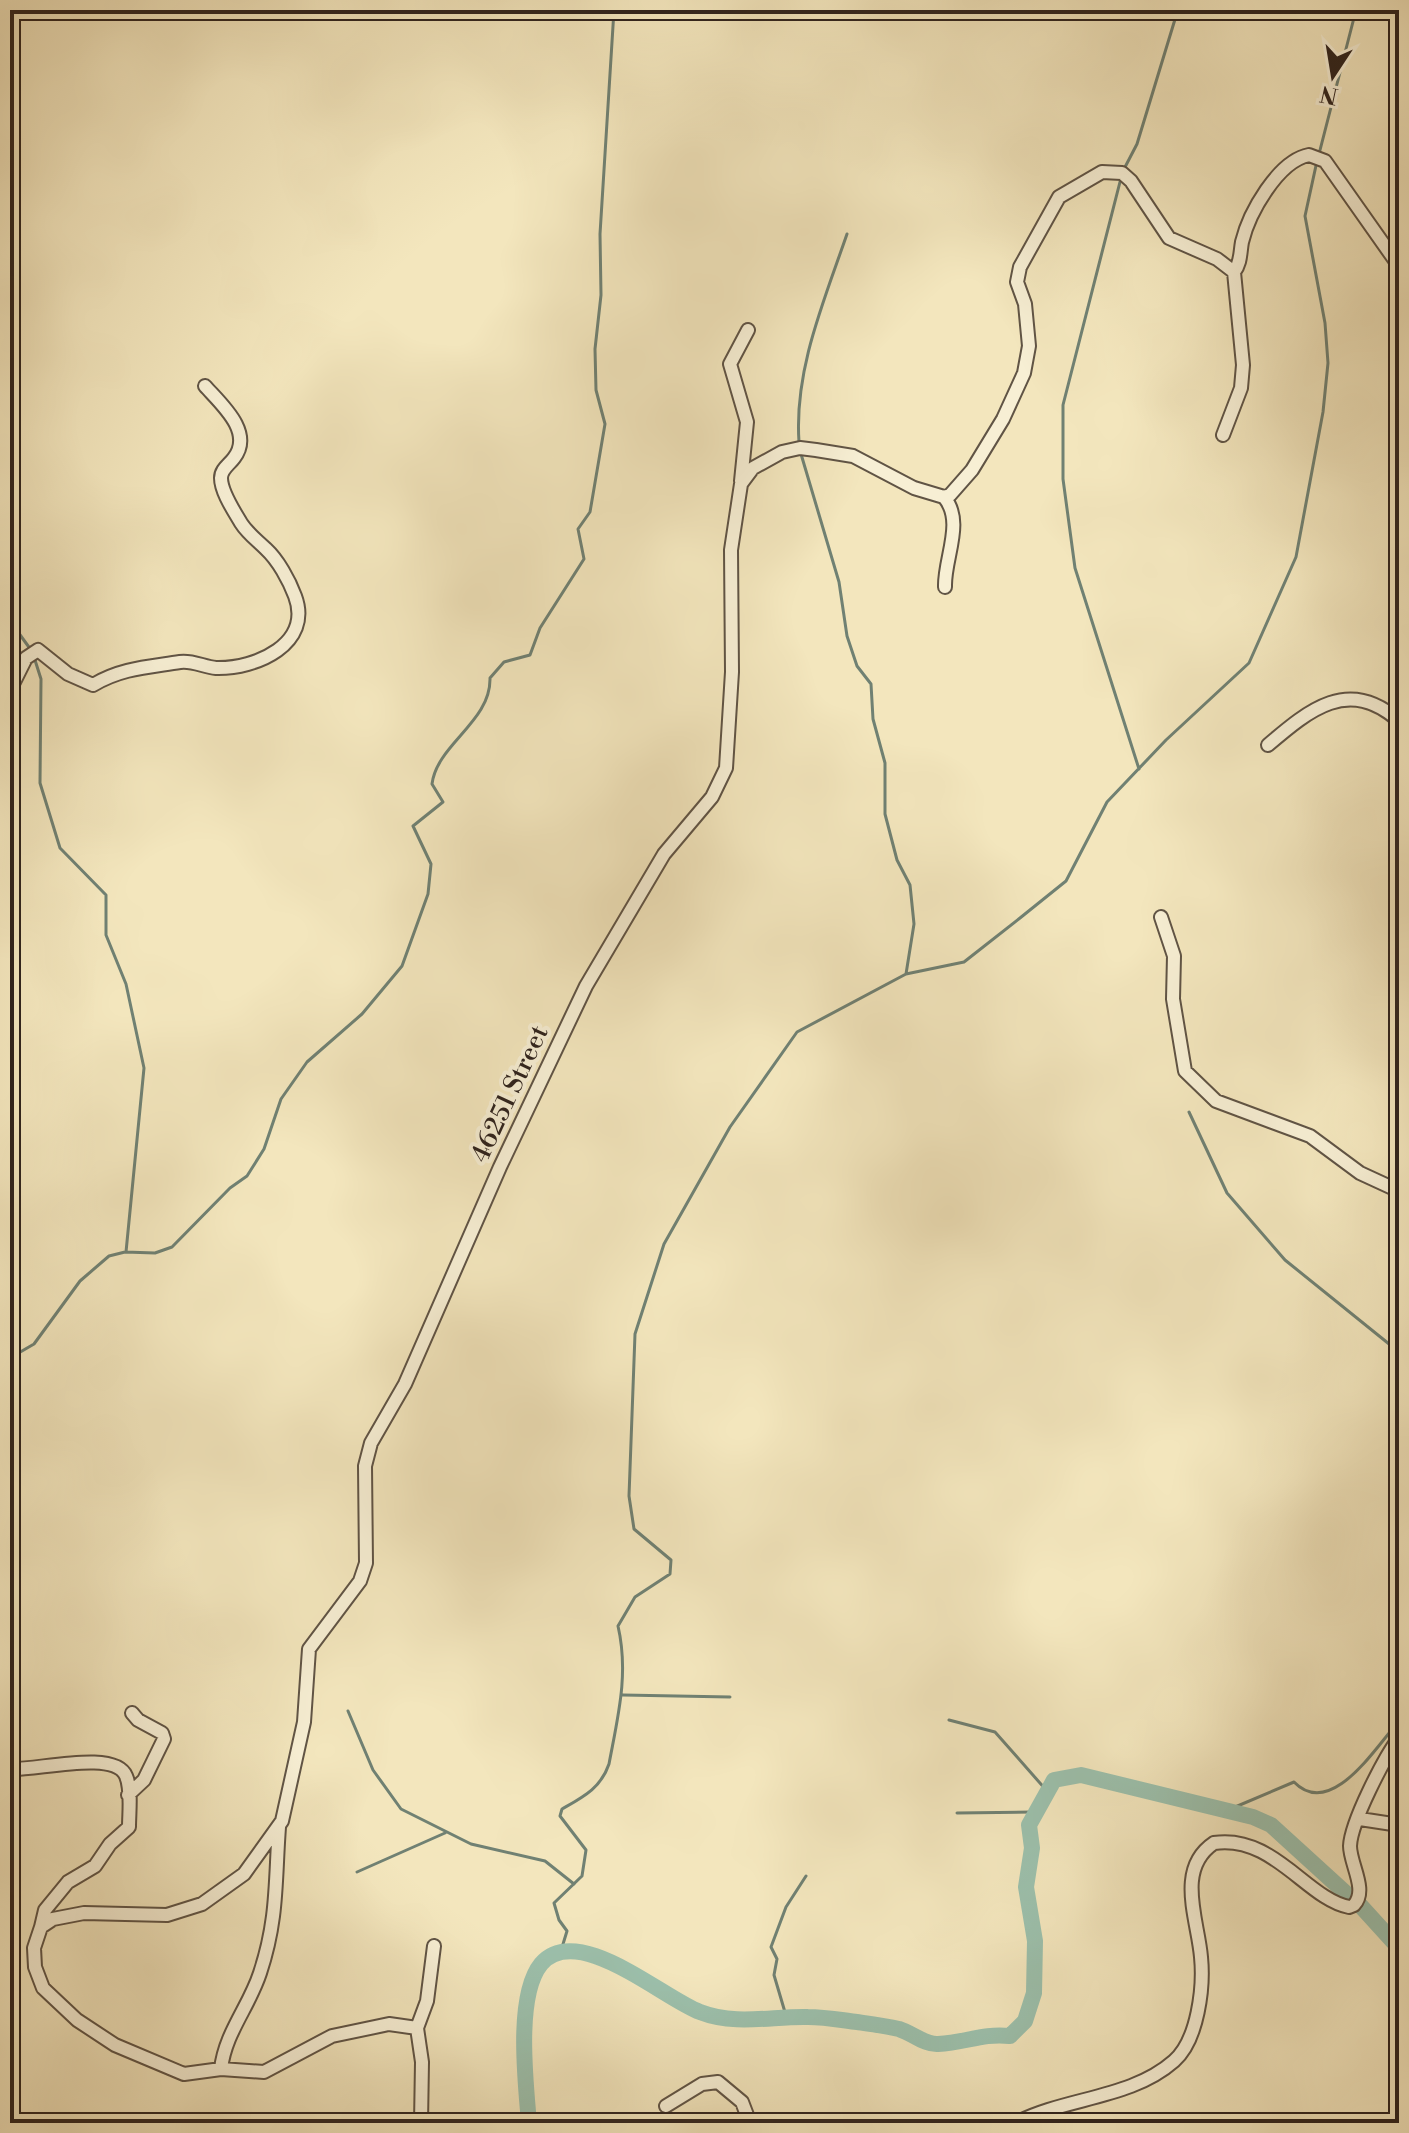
<svg xmlns="http://www.w3.org/2000/svg" width="1409" height="2133" viewBox="0 0 1409 2133" font-family="'Libre Bodoni',serif">
<rect width="100%" height="100%" fill="#f3e6bd"/>
<filter id="stains"><feTurbulence type="fractalNoise" baseFrequency=".0025" numOctaves="4"/><feColorMatrix values="0 0 0 0 .2 0 0 0 0 .09 0 0 0 0 .02 0 0 0 .5 -.17"/></filter>
<radialGradient id="worn" r=".72"><stop offset=".6" stop-color="#630" stop-opacity="0"/><stop offset="1" stop-color="#630" stop-opacity=".3"/></radialGradient>
<g fill="none" stroke-linecap="round" stroke-linejoin="round">
<!-- stream -->
<path stroke="#708173" stroke-width="3" d="M1319,154L1356,10
M1123,171L1137,144L1176,16
M1121,178L1063,405V479L1075,568L1139,769
M799,442C794,370 824,301 847,234
M801,454L839,582L847,636L857,666L871,684L873,719L885,763V814L897,860L910,885L914,924L906,974
M10,621L31,650
M34,657L41,679L40,783L60,848L106,895V935L126,984L144,1068L126,1252
M1189,1112L1227,1193L1285,1260L1399,1352
M10,1358L34,1344L80,1281L109,1256L125,1252L155,1253L172,1247L230,1188L247,1176L264,1149L281,1099L307,1062L362,1014L402,966L428,894L431,864L413,826L443,802L432,784C437,744 491,722 490,678L504,662L530,655L540,628L584,559L578,529L590,512L605,424L596,390L595,349L601,295L600,234L614,10
M623,1695L730,1697
M348,1711L373,1770L401,1809L471,1844L545,1861L574,1884
M949,1720L995,1732L1047,1791
M1228,1810L1294,1782C1330,1819 1373,1751 1395,1726
M957,1813L1033,1812
M357,1872L445,1833
M560,1954L567,1931L559,1920L554,1903L582,1876L586,1850L560,1816L562,1809C583,1797 601,1788 609,1764C618,1716 629,1674 618,1626L635,1597L670,1574L671,1560L634,1529L629,1496L635,1334L664,1244L730,1127L797,1032L906,974L964,962L1020,918L1066,881L1107,802L1166,740L1249,663L1296,557L1323,412L1328,363L1325,323L1305,216L1317,161
M787,2019L774,1975L777,1959L771,1947L786,1907L806,1876"/>
<!-- river -->
<path stroke="#9cc0ac" stroke-width="16" d="M1359,1904L1399,1948
M529,2123C526,2085 515,1996 541,1964C577,1921 664,1999 700,2012C736,2026 772,2016 808,2017C824,2017 841,2020 857,2022C871,2024 886,2026 899,2029C912,2033 925,2045 938,2044C966,2043 981,2033 1010,2036L1025,2021L1034,1993L1035,1941L1026,1887L1032,1848L1029,1825L1054,1780L1081,1775L1253,1817L1271,1825L1350,1897"/>
<!-- minor casing -->
<g stroke="#605445" stroke-width="16">
<path id="minor" d="M10,11L12,10
M1234,272C1241,263 1240,253 1242,242C1249,213 1278,161 1309,155L1325,161L1399,266
M741,481L747,422L730,364L748,330
M944,497C965,522 944,558 945,587
M10,690L26,658L38,650L68,674L93,685C121,668 149,667 180,662C192,660 204,667 216,668C256,669 313,644 295,596C289,580 278,560 266,549C257,540 248,534 241,523C234,511 221,492 221,478C221,469 229,465 234,458C254,432 221,404 205,386
M1268,745C1309,710 1349,676 1399,721
M1161,917L1174,956L1173,999L1185,1071L1216,1101L1310,1136L1360,1173L1399,1191
M1399,1695L1396,1709L1399,1722
M10,1769C35,1771 115,1749 126,1776C132,1790 129,1812 129,1827L110,1844L95,1866L68,1882L45,1910L41,1927
M128,1795L144,1780L164,1739L162,1733L138,1720L132,1713
M1360,1819L1399,1825
M417,2028L427,2001L434,1946
M221,2069C225,2033 249,2007 260,1973C278,1919 275,1881 279,1827
M666,2106L702,2084L718,2082L742,2102L750,2123
M421,2123L422,2062L417,2028L389,2024L332,2036L264,2072L221,2069L184,2074L115,2045L77,2020L43,1988L35,1967L34,1948L41,1927L53,1919L84,1913L167,1915L202,1904L244,1874L282,1821L304,1722L309,1649L360,1581L366,1563L365,1466L371,1443L405,1384L500,1167L586,986L664,854L712,797L726,768L732,672L731,550L741,484L753,468L782,452L800,448L816,450L853,456L914,488L944,497L950,495L972,470L1003,419L1024,373L1029,346L1025,304L1017,282L1020,267L1059,197L1102,172L1122,173L1131,181L1169,238L1217,259L1234,272L1243,365L1241,388L1223,435
M1016,2123C1066,2097 1131,2099 1174,2061C1198,2040 1204,1987 1201,1957C1198,1920 1175,1869 1214,1843C1273,1834 1307,1899 1349,1907L1354,1905C1368,1890 1350,1864 1350,1846C1351,1822 1384,1758 1399,1738"/>
</g>
<!-- minor -->
<use href="#minor" stroke="#f7efd4" stroke-width="12"/>
</g>
<g text-anchor="middle" dominant-baseline="central" stroke-width="8" stroke-linejoin="round" paint-order="stroke">
<!-- street labels -->
<g font-size="26" fill="#2f231d" stroke="#f7efd4">
<text transform="translate(510 1094) rotate(-65)">46251 Street</text>
</g>
</g>
<!-- margin -->
<rect width="1409" height="2133" fill="none" stroke="#f3e6bd" stroke-width="40"/>
<rect x="12" y="12" width="1385" height="2109" fill="none" stroke="#2f231d" stroke-width="4"/>
<rect x="20" y="20" width="1369" height="2093" fill="none" stroke="#2f231d" stroke-width="2"/>
<!-- north arrow -->
<g transform="translate(1333 76) rotate(192)" stroke="#f7efd4" stroke-width="6" paint-order="stroke">
<path d="M0-6L14 30L0 20L-14 30Z" fill="#2f231d"/>
<text y="-12" font-size="22" font-weight="bold" text-anchor="middle" fill="#2f231d">N</text>
</g>
<rect width="100%" height="100%" filter="url(#stains)"/>
<rect width="100%" height="100%" fill="url(#worn)"/>
</svg>
